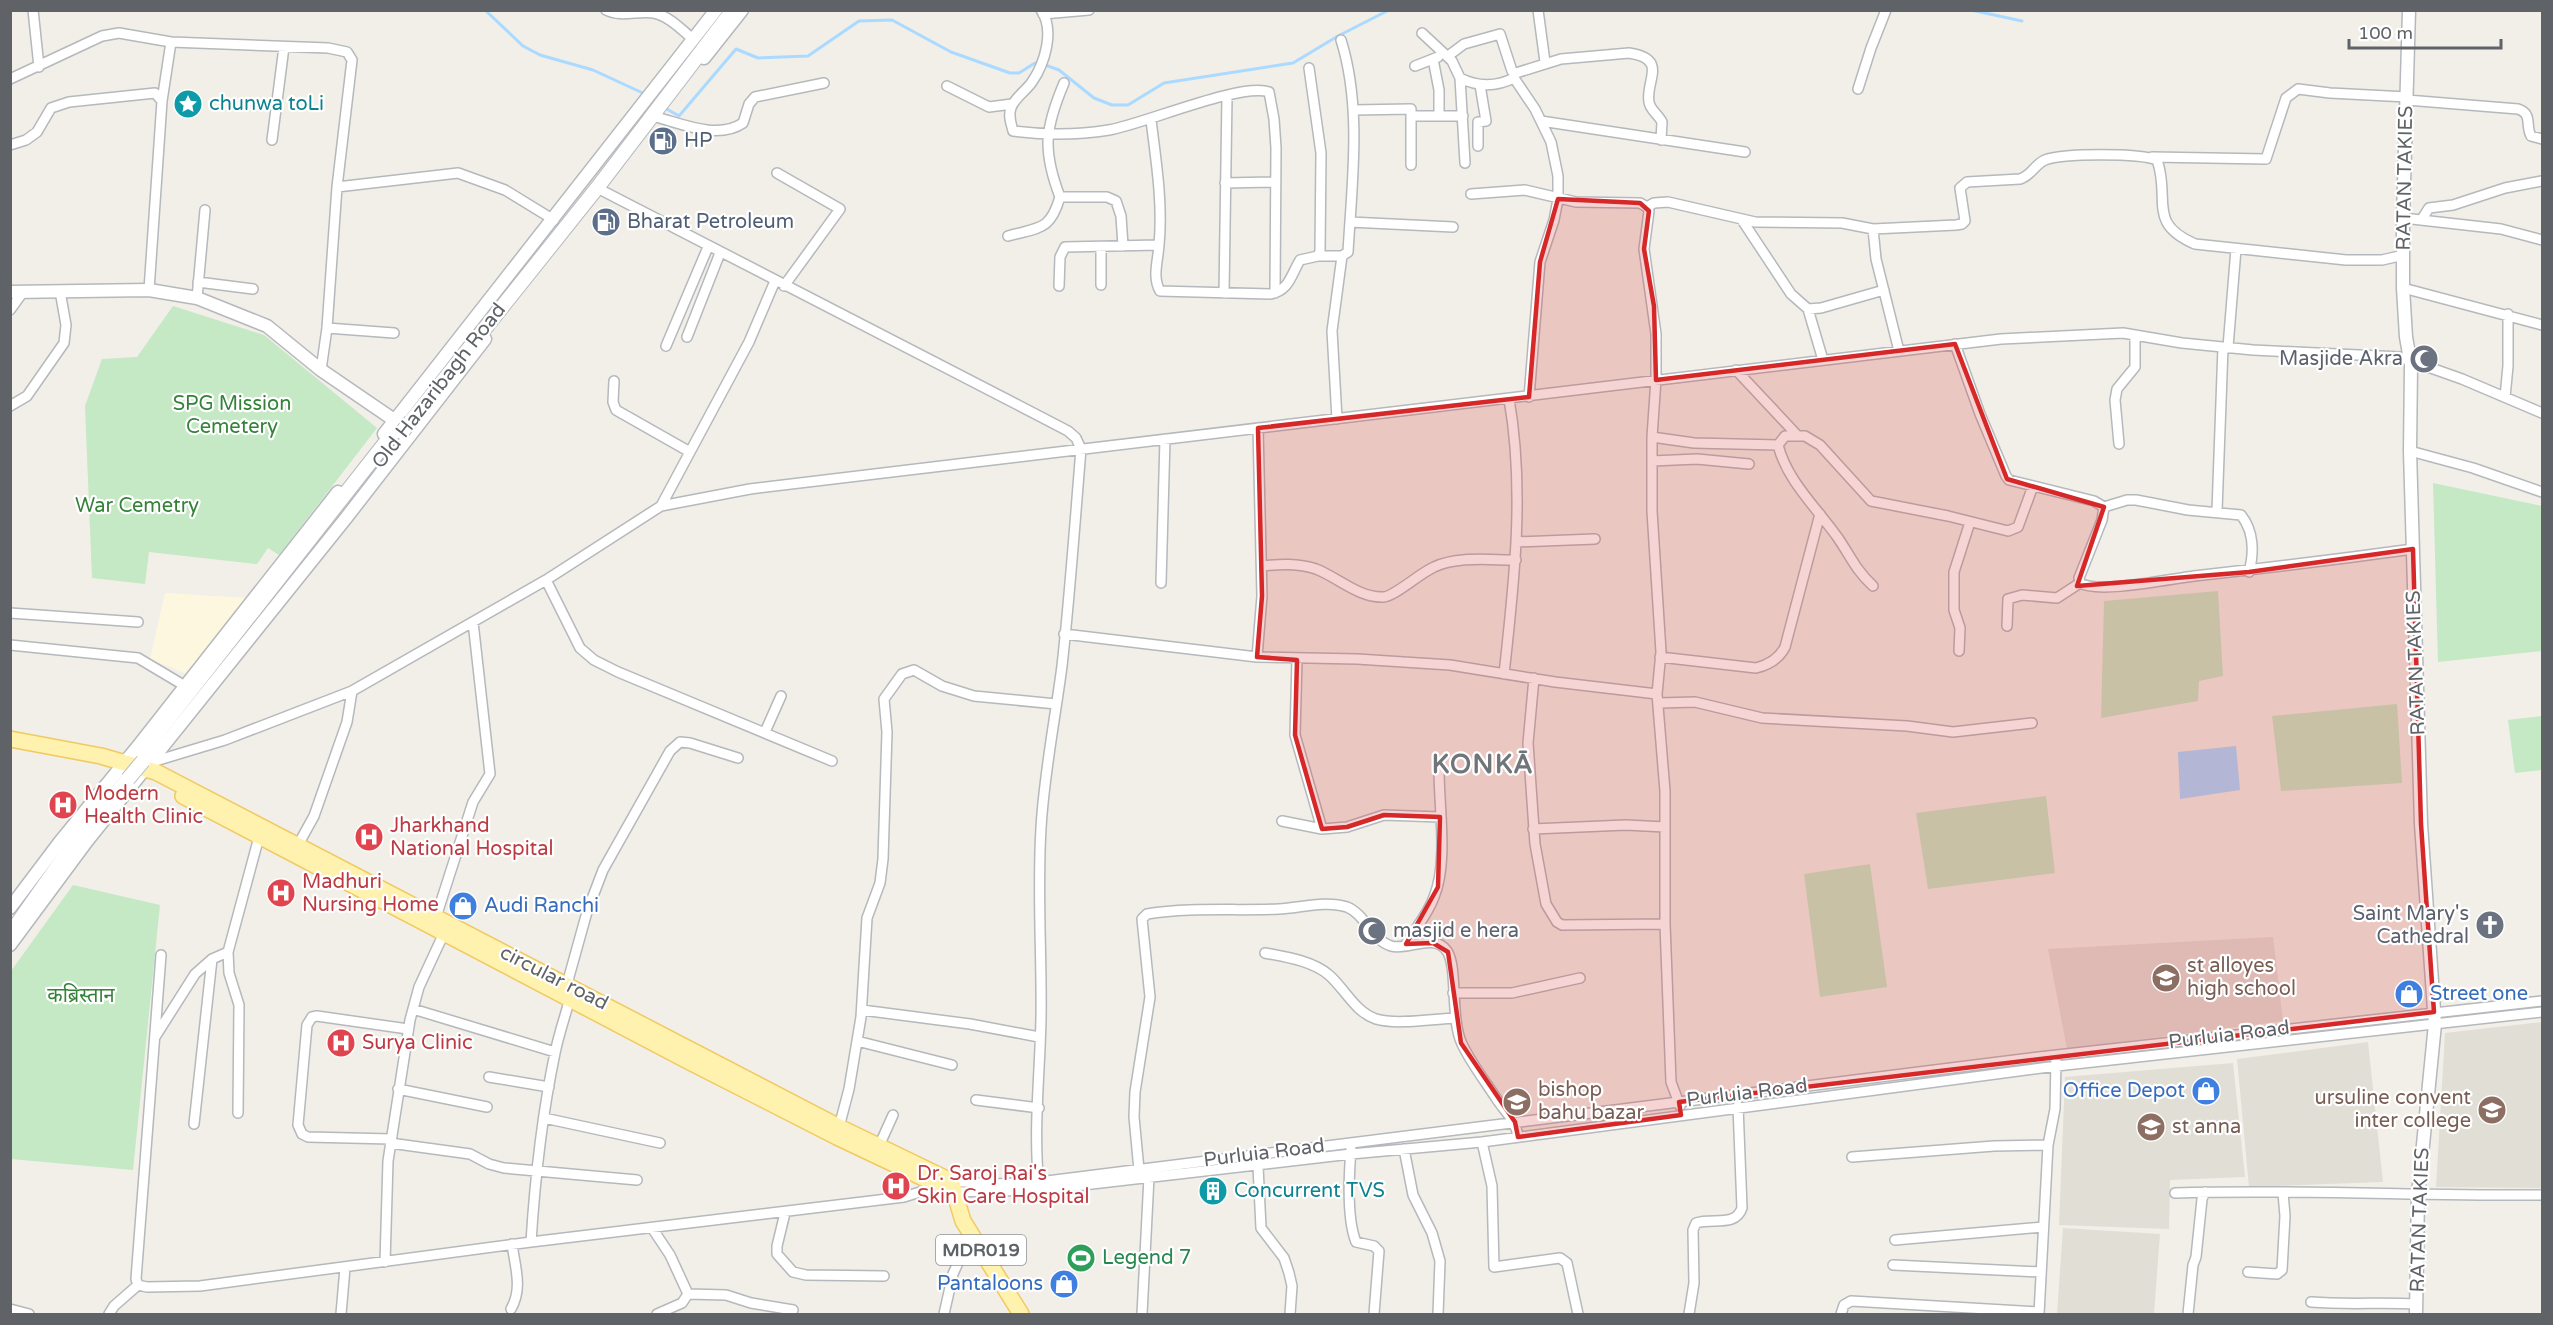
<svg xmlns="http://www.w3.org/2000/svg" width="2553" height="1325" viewBox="0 0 2553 1325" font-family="'Varela Round','Noto Sans Devanagari',sans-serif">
<rect width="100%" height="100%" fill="#f1efe8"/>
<!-- commercial -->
<path fill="#fef7e0" d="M165,593L248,598L187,674L150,659Z"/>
<!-- education -->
<path fill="#e1ded6" d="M2273,937L2283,1021L2067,1049L2048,949Z
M2542,1022V1188L2436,1187L2445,1033Z
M2368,1042L2383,1182L2249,1187L2237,1059Z
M2233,1063L2245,1177L2170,1180L2169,1229L2059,1225L2065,1077Z
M2063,1228L2160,1234L2154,1314H2057Z"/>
<!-- green -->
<path fill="#c5e8c5" d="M173,306L264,335L377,428L279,555L268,548L257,564L149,552L145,584L92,578L85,406L102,359L137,357Z
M2433,483L2542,506V651L2438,662Z
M2218,591L2223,676L2199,681L2198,701L2101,718L2104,601Z
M2397,704L2402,783L2281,791L2272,716Z
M2542,716V770L2515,773L2508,720Z
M2046,796L2055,873L1928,889L1916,813Z
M1870,864L1887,987L1820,997L1804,874Z
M73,885L160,905L133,1170L11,1159V971Z"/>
<!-- water -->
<path fill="#aadaff" d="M2236,746L2240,790L2180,799L2178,752Z"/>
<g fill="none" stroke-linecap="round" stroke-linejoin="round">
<!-- stream -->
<path stroke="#aadaff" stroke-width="3" d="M485,10L523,46L540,55L593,70L647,95
M1971,10L2022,21
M1048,66L1059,70L1094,98L1112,105H1128L1164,83L1293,63L1338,36L1389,10
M665,108L679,116L736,49L758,58L808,56L859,21L892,20L951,52L1010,73H1019L1035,63"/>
<!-- minor casing -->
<g stroke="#b5b8bc" stroke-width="12">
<path id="minor" d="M33,10L39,67
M606,10C622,18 638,10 654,13C669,16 682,30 694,40
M1041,10C1055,30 1045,63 1032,82C1026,91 1014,98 1011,108C1008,116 1011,123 1013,131C1044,135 1079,135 1109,130C1144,124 1241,82 1269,92L1274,119L1276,148L1275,293
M1538,10L1545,62
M1043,14L1089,10
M1422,33L1452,61L1460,78C1478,87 1496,87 1514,78L1516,73L1561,59L1629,53C1669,59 1645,81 1649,102C1650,110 1658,114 1662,122L1661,140
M1448,56L1464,44L1500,34L1512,71L1516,73
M1433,59L1439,90V116
M1415,66L1438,57
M1460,78L1465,163
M1514,78L1535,109L1551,142L1558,176V199L1554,220L1540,262L1529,397
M10,79L102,36L119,33L171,42L328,48L347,52L352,60L337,187L327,328L321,370
M1064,83C1045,128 1042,150 1060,197H1107L1116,201L1121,216L1123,246
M947,86L989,107L1012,104
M1858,89L1871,48L1886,10
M2407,100L2518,109C2533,114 2525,125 2531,136L2542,139
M162,101L171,42
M1354,110L1411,109V165
M1412,116H1463
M656,117C683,124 718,140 743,123L749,104L755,97L824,83
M1151,120C1156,161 1163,203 1159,245C1158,261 1152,277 1160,291L1270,294C1289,291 1291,275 1300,260L1318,256L1320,251L1321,153L1309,68
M1541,121L1745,152
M272,140L284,47
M10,145L26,140L37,132L51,108L69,102L155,93L162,101L149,290
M1478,146V122L1486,121L1480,85
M2152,157L2266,159L2286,98L2298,89L2330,93L2407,97
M777,173L840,209L784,286
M1225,183L1276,182
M337,187L458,173L505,190L554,220
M601,190L1018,405L1068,431L1076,438L1081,449C1075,521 1070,594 1062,666C1055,720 1044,774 1041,828C1037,892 1042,955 1041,1018C1040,1074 1033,1130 1039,1186
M1471,194L1525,190L1576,202L1640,203L1647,207L1649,211L1644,249L1656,334V379L1652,437V511L1661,652L1657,694L1665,791V924L1671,1082L1680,1106
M1647,207L1654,203L1668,202L1755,222L1842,223L1873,229L1956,225L1962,224L1965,221L1960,188L1967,182L2020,179C2032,175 2035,164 2045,160C2062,153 2140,153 2157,160C2171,199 2146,223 2195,244L2346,260H2382L2404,255
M2403,218L2501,229L2542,240
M2422,219L2429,208L2453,205L2505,188L2542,181
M1742,220L1791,294L1808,309L1821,308L1884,290
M1350,222L1453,227
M1873,229L1876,259L1899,351
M1008,236C1040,227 1050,231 1060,197
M1318,256H1342L1348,252C1352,182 1362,107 1341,40
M198,282L253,289
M1101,285V247
M1059,286L1060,257L1065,247L1159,245
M2403,288L2542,325
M1224,293L1227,96
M197,298L205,210
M1808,309L1823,360
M10,310L23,292
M327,328L394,333
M687,337L720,253
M1955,344L1980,414L2006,476L2009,480L2094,501L2104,507L2102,520L2079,578L2080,583C2098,594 2170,579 2194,576C2267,568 2340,559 2413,549
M666,346L708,247
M2228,347L2236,249
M1736,370L1797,435
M614,381L613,402L616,410L690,452
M2505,397L2508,366V314
M10,406L27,396L64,343L66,325L60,291
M1337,419L1332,331L1342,256
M1258,428L1262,596L1257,657L1357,659L1450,665L1555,682L1657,694
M1652,437L1694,443L1778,445
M2119,444L2115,400L2117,389L2135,367V335
M2410,451L2473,468L2542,492
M1652,461L1697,459L1749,464
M661,506L749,342L775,281
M2104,507L2127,500H2136L2188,510L2241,515C2254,531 2254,553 2249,572
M2217,511L2223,347
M1516,542L1595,539
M1262,566C1280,564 1298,563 1316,569C1337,577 1359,598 1383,597C1394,597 1420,573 1434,567C1458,556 1489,560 1516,560
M546,580L580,648L594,660L618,672L832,761
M1161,583L1165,439
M1873,586C1855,569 1851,557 1838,538C1817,508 1787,481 1778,445L1785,436H1805L1820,445L1871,501L1948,516L2008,531L2018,527L2033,486
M10,613L138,622
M2007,626L2008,599L2022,595L2057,598L2080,583
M1064,634L1257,657
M10,645L138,658L185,686
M1959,651L1960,628L1954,610V572L1970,522
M1660,657L1756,668C1768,665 1779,659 1785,647L1820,514
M1297,659L1295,735L1322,829
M1504,674C1514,584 1525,490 1509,399
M1534,678L1528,743L1535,844L1546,904L1557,922L1562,925L1665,924
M1659,703L1695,702L1762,718L1907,726L1953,732L2032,723
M765,732L781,696
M152,762L225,740L352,691L546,580L661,506L750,489L2001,339L2123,333L2182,343L2253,350L2400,357L2462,379L2542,413
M1282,821L1322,829L1347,827L1384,815L1440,817
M1533,829L1626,825L1665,827
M298,845L314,816L347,722L352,691
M436,917L473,802L490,774L473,622
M1406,944C1415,929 1428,914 1434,897C1449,860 1438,804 1439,763
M1265,953C1286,957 1313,961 1329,975C1345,989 1355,1012 1376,1019C1396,1025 1433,1019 1455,1018
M161,955L136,1279L138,1285L147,1287L200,1286L531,1242C535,1178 542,1115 555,1053C559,1033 566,1014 571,994
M567,984L587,912L603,870L670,751L680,742L690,743L738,758
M1453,993H1512L1580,978
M413,1009L555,1052
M862,1010L970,1024L1039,1037
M155,1037L195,974L212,959L228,952
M857,1041L952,1065
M489,1077L549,1087
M398,1089L487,1107
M976,1100L1039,1108
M238,1113L239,1005L229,973L228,952L259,837
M544,1118L660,1143
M194,1124L212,959
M839,1127L849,1089L861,1017L867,918L880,883L883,859L887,732L884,699L902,674L914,670L942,686L974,696L1056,704
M391,1139L308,1137L302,1134L298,1125L307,1025L312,1017L317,1016L408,1029
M1482,1142L1492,1186L1494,1267L1560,1258L1567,1263L1578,1314
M390,1143L470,1154L489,1164L504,1168L637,1180
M879,1146L893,1115
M1351,1149C1349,1174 1347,1220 1356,1242L1374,1246L1379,1251L1374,1314
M1404,1149L1413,1195L1432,1233L1440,1261L1438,1314
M1852,1157L1994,1146L2048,1145
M1258,1166L1261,1228L1284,1258L1289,1273L1292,1286L1290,1314
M1139,1170L1134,1117L1135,1092L1150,997L1142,919L1147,914C1191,907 1235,911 1279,909C1300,908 1326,900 1347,907C1365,914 1373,941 1391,946C1408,951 1434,932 1447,951C1458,967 1450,1019 1462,1044C1471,1063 1485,1081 1496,1098C1505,1112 1516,1120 1518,1137
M951,1181L993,1184L1039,1182L2039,1057L2542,1001
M953,1192L1040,1190L1351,1154L1482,1142L2057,1066L2542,1012
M2175,1193C2298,1189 2420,1196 2542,1195
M785,1213L777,1246V1254L793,1272L806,1275L884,1276
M652,1228L670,1255L688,1294L682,1303L657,1314
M1895,1240L2043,1227
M531,1242L904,1197L939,1186
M385,1262L388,1161L410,1020L419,987L444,933
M1893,1265L2041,1272
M2248,1272L2277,1274L2282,1270L2285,1216L2283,1193
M688,1294L726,1295L751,1303L793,1310
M2311,1302C2347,1305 2381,1302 2416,1304
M10,1309L29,1314
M511,1309C523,1288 515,1267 512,1244
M109,1314L114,1306L138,1285
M341,1314L345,1268
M944,1314L953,1274L971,1233
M1142,1314L1149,1177
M1689,1314L1694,1283L1693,1230L1696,1223C1712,1217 1735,1228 1742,1208L1738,1106
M1841,1314L1844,1305L1851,1301L2039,1312
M2039,1314L2048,1145L2055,1109L2056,1060
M2188,1314L2193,1265L2196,1257L2202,1199L2205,1192"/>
</g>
<!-- tertiary casing -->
<g stroke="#b5b8bc" stroke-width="15">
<path id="tertiary" d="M2409,10L2403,218V288L2406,337L2411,365L2410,451L2421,824L2435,1024L2418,1195L2416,1314
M704,58L742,10
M10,292L149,290L197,298L267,326L321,370L400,424
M384,434L716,10
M10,908L59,843L139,745L338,492
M10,945L87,841L346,518L485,339"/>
</g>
<!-- secondary casing -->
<g stroke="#b6babf" stroke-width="16">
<path id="secondary" d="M411,421L597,188L733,10
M137,759L397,428
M10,934L67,853L128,779"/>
</g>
<!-- primary casing -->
<g stroke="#f2c960" stroke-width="18">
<path id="primary" d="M10,739L101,756L156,772L839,1127L951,1181L963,1221L1021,1314
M183,796L688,1061L837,1137L953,1192"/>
</g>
<!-- minor -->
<use href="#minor" stroke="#fff" stroke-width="9"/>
<!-- tertiary -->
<use href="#tertiary" stroke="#fff" stroke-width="12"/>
<!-- secondary -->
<use href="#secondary" stroke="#fff" stroke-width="14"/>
<!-- primary -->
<use href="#primary" stroke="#fff2af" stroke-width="15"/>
<!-- secondary-bridge casing -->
<g stroke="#b6babf" stroke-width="16" stroke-linecap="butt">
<path id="secondary-bridge" d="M402,432L411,421
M128,779L143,761"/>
</g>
<!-- secondary-bridge -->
<use href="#secondary-bridge" stroke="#fff" stroke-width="14"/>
</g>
<!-- marked area -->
<path fill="#d62828" fill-opacity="0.2" stroke="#d62828" stroke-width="4.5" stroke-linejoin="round" d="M1558,199L1640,203L1649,211L1644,249L1654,306L1656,380L1955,344L2007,479L2104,507L2077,586L2249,572L2413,549L2421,824L2434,1012L1679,1102L1681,1115L1518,1137L1515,1122L1461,1043L1448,952L1433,943L1406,944L1438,887L1440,817L1384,815L1347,827L1322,829L1295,735L1297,660L1257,657L1262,596L1258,428L1529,397L1540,262Z"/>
<!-- icons -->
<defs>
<g id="sight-disc" transform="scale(1.5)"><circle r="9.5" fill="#0f9aa8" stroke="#fff"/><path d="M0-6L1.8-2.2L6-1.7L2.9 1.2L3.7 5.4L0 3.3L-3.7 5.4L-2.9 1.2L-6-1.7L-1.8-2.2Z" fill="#fff"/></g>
<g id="fuel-disc" transform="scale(1.5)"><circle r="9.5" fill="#5c6f8a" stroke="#fff"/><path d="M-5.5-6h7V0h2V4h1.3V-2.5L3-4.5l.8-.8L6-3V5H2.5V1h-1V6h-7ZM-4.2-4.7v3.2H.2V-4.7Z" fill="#fff"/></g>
<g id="mosque-disc" transform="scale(1.5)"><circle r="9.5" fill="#6b7280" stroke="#fff"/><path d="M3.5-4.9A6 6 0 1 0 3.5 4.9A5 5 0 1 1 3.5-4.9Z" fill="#fff"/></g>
<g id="hospital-disc" transform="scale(1.5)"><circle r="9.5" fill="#e0444e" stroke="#fff"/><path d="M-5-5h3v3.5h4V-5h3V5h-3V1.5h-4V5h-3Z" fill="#fff"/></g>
<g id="shop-disc" transform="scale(1.5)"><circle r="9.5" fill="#3f7fe0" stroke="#fff"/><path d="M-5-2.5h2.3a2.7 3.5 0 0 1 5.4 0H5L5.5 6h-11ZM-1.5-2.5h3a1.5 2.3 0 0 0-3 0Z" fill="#fff"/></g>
<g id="church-disc" transform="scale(1.5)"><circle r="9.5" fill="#6b7280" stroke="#fff"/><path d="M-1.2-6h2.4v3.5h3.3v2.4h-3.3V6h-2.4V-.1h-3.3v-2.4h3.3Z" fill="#fff"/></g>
<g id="school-disc" transform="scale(1.5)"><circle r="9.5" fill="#8d6e63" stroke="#fff"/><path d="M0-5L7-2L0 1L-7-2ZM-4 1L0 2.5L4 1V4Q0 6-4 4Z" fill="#fff"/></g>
<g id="university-disc" transform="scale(1.5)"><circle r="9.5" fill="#8d6e63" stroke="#fff"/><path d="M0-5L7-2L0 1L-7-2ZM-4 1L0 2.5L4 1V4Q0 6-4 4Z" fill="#fff"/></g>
<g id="building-disc" transform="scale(1.5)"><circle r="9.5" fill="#0f9aa8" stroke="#fff"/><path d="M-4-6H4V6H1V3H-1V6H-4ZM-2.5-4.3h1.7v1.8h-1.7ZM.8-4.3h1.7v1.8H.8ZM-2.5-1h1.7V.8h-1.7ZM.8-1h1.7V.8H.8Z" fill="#fff"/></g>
<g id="stadium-disc" transform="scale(1.5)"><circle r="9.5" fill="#2e9e5b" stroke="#fff"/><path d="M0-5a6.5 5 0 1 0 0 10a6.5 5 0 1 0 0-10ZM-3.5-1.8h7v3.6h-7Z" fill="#fff"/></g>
</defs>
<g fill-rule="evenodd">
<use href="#sight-disc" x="188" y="104"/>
<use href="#fuel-disc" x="663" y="141"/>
<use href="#fuel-disc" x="606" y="222"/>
<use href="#mosque-disc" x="2424" y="359"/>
<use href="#hospital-disc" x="63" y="805"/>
<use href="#hospital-disc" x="369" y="837"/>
<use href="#hospital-disc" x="281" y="893"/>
<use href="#shop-disc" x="463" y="906"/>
<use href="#church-disc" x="2490" y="925"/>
<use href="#mosque-disc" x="1372" y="931"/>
<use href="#school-disc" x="2166" y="978"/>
<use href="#shop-disc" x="2409" y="994"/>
<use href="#hospital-disc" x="341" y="1043"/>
<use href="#shop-disc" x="2206" y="1091"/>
<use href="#school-disc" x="1517" y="1102"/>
<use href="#university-disc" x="2492" y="1110"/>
<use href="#school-disc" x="2151" y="1127"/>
<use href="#hospital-disc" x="896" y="1186"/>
<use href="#building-disc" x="1213" y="1191"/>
<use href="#stadium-disc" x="1081" y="1258"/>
<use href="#shop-disc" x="1064" y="1284"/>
</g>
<g text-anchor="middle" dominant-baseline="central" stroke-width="4.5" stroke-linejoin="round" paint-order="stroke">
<!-- shield labels -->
<rect fill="#fff" stroke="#8f9295" stroke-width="1.5" x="936" y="1235" width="90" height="30" rx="4.5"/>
<g font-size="18" font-weight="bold" fill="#5f6368">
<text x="981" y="1250">MDR019</text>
</g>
<!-- culture labels -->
<g font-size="20" fill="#0d838f" stroke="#fff" text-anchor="start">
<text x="209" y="104">chunwa toLi</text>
<text x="1234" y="1191">Concurrent TVS</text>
</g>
<!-- service labels -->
<g font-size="20" fill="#4e5e75" stroke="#fff" text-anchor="start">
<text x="684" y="141">HP</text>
<text x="627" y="222">Bharat Petroleum</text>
</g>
<!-- street labels -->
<g font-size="20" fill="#5f6368" stroke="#fff">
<text transform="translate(2405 178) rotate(-89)">RATAN TAKIES</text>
<text transform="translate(439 386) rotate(-52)">Old Hazaribagh Road</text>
<text transform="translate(2416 663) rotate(-92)">RATAN TAKIES</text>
<text transform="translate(554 978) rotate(27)">circular road</text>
<text transform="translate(2229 1035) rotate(-7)">Purluia Road</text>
<text transform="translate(1747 1093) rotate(-7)">Purluia Road</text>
<text transform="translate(1264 1153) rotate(-7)">Purluia Road</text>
<text transform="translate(2420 1220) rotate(-88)">RATAN TAKIES</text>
</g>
<!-- worship labels -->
<g font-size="20" fill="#5b616d" stroke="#fff" text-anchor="end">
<text x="2403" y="359">Masjide Akra</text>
<text x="2469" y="914">Saint Mary's<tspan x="2469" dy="23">Cathedral</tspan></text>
<text x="1393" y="931" text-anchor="start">masjid e hera</text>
</g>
<!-- park labels -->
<g font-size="20" fill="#348238" stroke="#fff">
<text x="232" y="404">SPG Mission<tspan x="232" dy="23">Cemetery</tspan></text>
<text x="137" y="506">War Cemetry</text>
<text x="81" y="996">कब्रिस्तान</text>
</g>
<!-- health labels -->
<g font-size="20" fill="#be3a42" stroke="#fff" text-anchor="start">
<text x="84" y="794">Modern<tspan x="84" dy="23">Health Clinic</tspan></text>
<text x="390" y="826">Jharkhand<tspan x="390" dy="23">National Hospital</tspan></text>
<text x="302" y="882">Madhuri<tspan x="302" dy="23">Nursing Home</tspan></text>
<text x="362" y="1043">Surya Clinic</text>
<text x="917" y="1174">Dr. Saroj Rai's<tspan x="917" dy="23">Skin Care Hospital</tspan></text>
</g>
<!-- shop labels -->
<g font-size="20" fill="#366cbe" stroke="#fff" text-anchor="start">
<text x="484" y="906">Audi Ranchi</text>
<text x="2430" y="994">Street one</text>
<text x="2185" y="1091" text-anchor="end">Office Depot</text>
<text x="1043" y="1284" text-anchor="end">Pantaloons</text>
</g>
<!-- education labels -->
<g font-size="20" fill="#785e54" stroke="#fff" text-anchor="start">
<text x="2187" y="966">st alloyes<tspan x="2187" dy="23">high school</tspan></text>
<text x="1538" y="1090">bishop<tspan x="1538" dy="23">bahu bazar</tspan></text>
<text x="2471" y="1098" text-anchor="end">ursuline convent<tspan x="2471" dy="23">inter college</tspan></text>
<text x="2172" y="1127">st anna</text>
</g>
<!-- leisure labels -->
<g font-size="20" fill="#27864d" stroke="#fff" text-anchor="start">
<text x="1102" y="1258">Legend 7</text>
</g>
<!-- district labels -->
<g font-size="26" font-weight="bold" letter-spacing="1.5" fill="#70757a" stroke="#fff">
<text x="1483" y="764">KONKĀ</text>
</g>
</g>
<!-- border -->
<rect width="2553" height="1325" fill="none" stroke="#5f6368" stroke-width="24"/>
<!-- scale -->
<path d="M2349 39v9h152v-9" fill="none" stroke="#5f6368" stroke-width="3"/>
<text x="2358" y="39" font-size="18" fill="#5f6368" stroke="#ffffff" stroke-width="4.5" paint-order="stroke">100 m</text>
</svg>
